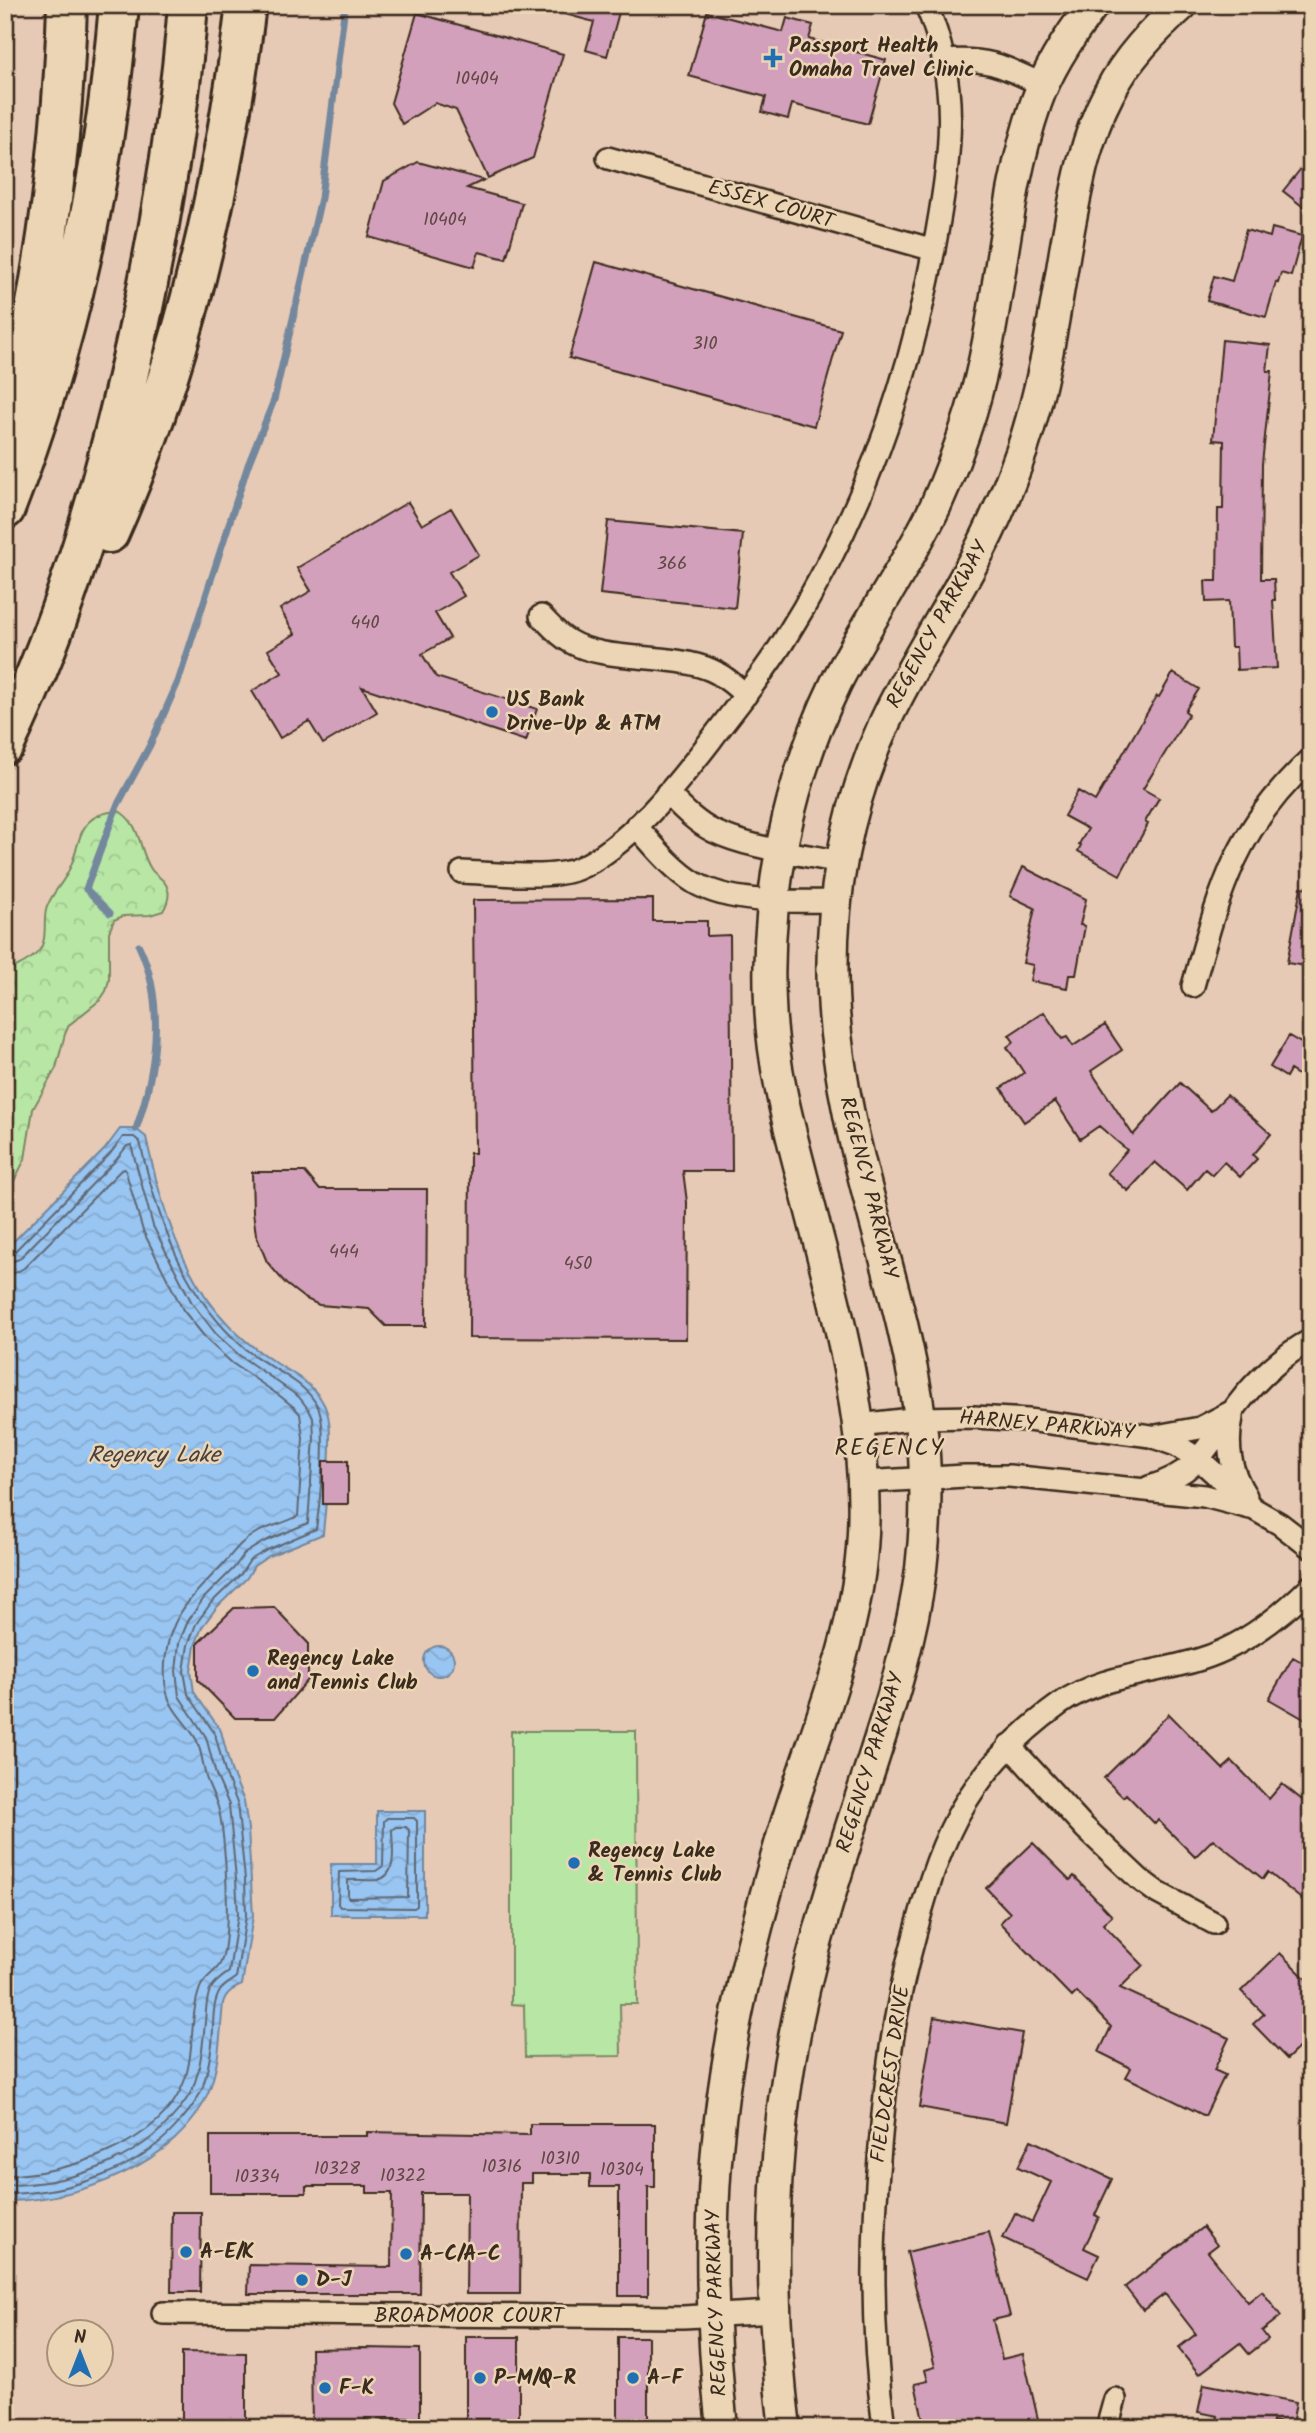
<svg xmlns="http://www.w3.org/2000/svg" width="1316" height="2433" viewBox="0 0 1316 2433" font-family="Kalam,sans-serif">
<defs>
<pattern id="forest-crowns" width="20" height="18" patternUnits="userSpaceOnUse" patternTransform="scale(1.75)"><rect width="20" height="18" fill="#b8e6a5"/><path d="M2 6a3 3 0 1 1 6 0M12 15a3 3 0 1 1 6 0" fill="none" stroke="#9fc58e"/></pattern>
<pattern id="water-waves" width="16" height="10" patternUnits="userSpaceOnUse" patternTransform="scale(1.75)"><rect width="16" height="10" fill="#98c5f2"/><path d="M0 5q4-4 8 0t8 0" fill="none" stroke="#84a9cf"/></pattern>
</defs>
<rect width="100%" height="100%" fill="#e6cab5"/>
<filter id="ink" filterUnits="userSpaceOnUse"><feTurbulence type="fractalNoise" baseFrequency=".0143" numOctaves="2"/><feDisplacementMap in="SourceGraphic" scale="14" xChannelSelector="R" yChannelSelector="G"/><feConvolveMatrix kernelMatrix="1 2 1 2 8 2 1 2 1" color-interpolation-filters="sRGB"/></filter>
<g filter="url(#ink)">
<!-- forest -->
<path fill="url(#forest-crowns)" stroke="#7a8862" stroke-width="2" d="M119,811C142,825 138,849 151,869C156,877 166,879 168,890C170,897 167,904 163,911L150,915L123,916L114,920L109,932V980L106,991L100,1000L69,1025L65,1034L56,1068L33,1109L25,1159L5,1199V973C15,966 30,962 38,952C48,941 43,923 46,910C50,895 61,886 68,872C83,844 73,814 119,811Z"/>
<!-- pitch -->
<path fill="#b8e6a5" stroke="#7a8862" stroke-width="2" d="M511,1731H636L637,2004H620L621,2056L525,2057L524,2005L511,2004Z"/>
<!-- water -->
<path fill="url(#water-waves)" stroke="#73879d" stroke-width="2" d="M120,1129H136L146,1137C160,1202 181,1276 229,1325C241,1338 255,1349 270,1359C292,1374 318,1384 327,1412C335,1435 325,1506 323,1534L269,1556L254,1566L247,1578L217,1607L202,1627L195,1646L191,1671L194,1692L221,1731L231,1770L244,1801L248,1829L253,1916L242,1985C233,1989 226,1992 223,2003C220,2032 220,2065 208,2093C180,2163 76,2202 5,2201V1250L105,1149Z
M424 1661a15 15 0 1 1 30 0a15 15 0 1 1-30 0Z
M377,1811H425V1915H331V1864H377Z"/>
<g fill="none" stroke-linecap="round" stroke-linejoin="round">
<!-- shore -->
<path stroke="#606873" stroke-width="2" d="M5,1255L13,1253L110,1154L123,1137H134L140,1142C157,1218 183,1295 244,1348C266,1367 304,1379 318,1407C328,1428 320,1503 316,1529L267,1550L250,1560L241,1574L211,1603L196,1624L188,1645L184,1671L188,1694L215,1734L225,1772L237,1803L245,1879L246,1916L236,1978C231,1982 224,1985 220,1991C211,2005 214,2029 212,2044C210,2058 207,2073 203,2086C199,2098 191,2109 183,2118C141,2171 70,2193 5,2194
M5,1264L19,1259L116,1160L127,1146L131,1145L153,1226L192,1303L216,1334L239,1355L299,1397L309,1410L313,1418L314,1438L308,1523L263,1542L244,1554L234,1568L204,1598L188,1621L179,1643L176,1671L179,1696L206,1737L216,1775L229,1805L236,1879L238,1915L229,1972C222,1977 214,1982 210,1990C206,2000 206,2012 205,2022C203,2043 201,2065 194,2085C191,2095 183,2104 177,2112C137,2162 68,2185 5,2185
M5,1274L15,1273L24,1268L121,1170L125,1169L143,1231L183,1310L208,1341L232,1363L280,1396L295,1408L300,1414L303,1438L298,1516C284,1524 268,1526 254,1534C238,1544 236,1550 224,1563C202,1587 178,1606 169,1639C164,1659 161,1689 173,1707C180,1719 191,1729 197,1741C202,1753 203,1766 206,1777C209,1787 215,1797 218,1807C226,1833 232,1941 220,1964C215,1973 204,1977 200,1988C189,2018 195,2052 184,2082C161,2144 65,2175 5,2175
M387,1818H414L417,1821V1906L414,1908L340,1907L338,1904L339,1872L376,1871L383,1866L384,1821Z
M396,1827H406L409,1830L408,1897L348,1898V1880C358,1879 368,1881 377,1880C399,1876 392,1846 392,1830Z"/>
<!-- stream -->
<path stroke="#73879d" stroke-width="7" d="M110,913L86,889L117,806L150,745L178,682L248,465L274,400L321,198L345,5
M136,1129C156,1072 166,1003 139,946"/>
</g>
<!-- building -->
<path fill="#d3a0bb" stroke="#3b2a1e" stroke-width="2" d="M555,5H621L607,56L586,50L594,22L554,11Z
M707,12L783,32L787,18L813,25L809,39L886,60L868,124L792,104L788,119L762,112L766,97L689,76Z
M417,13L563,54L533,158L488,178L456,110L435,103L402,124L391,103Z
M1311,156V213L1283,191Z
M418,162L484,180L467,188L522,203L506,259L479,252L474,267L369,237L384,181Z
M1272,228L1302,236L1291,276L1281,273L1278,283L1276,282L1266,317L1207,301L1214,276L1232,281L1246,230L1270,237Z
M596,262L841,330L814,426L569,358Z
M1222,340L1270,345L1267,371H1272L1262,464L1261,579H1274L1275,600H1273L1277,668L1237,670L1236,647H1231L1229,601L1206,602L1205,581H1217L1218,509H1223L1224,441L1213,440Z
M408,502L422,525L451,508L479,555L449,572L464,596L435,613L450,638L422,654L436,677L537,709L526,741L362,687L377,712L323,744L309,721L280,738L252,691L282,673L268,650L295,634L280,609L311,591L297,568Z
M608,521L743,534L735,608L600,594Z
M1173,673L1199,689L1185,711L1189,714L1143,789L1159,798L1145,822L1148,824L1120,875L1078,851L1081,845L1079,844L1088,829L1064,816L1078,791L1095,801L1157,696L1159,697Z
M1023,867L1086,899L1080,925L1085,926L1076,975H1069L1067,988L1030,981L1033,965L1023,963L1035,908L1010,896Z
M1301,887L1311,888V967L1287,963Z
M653,899V921H707V936L730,935L732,1171H683L687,1202L686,1339L469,1338L470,1153H475L473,900Z
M1044,1012L1062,1039L1067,1037L1073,1046L1105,1025L1122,1050L1091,1071L1133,1135L1180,1083L1211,1111L1227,1095L1271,1134L1253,1155L1257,1159L1240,1177L1224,1162L1212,1175L1205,1169L1187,1190L1155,1162L1128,1191L1107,1173L1127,1150L1099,1126L1080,1139L1055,1101L1024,1122L1001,1088L1024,1073L1007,1047L1014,1042L1009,1035Z
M1289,1036L1311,1049V1083L1290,1070L1286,1077L1270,1067Z
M252,1172H305L319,1189H427L426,1326H386L369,1309L319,1305L304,1298L286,1284L267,1262L256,1235L253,1212Z
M323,1461H348V1504H323Z
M274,1607L308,1643V1680L275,1718H235L198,1680V1643L234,1608Z
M1293,1657L1311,1667V1723L1269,1699Z
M1169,1714L1223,1769L1232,1761L1269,1799L1282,1784L1311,1807V1907L1268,1872L1263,1879L1213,1839L1195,1857L1158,1820L1155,1824L1126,1794L1123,1797L1104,1778Z
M1033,1843L1070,1880L1074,1876L1112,1916L1103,1924L1143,1965L1120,1988L1229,2038L1214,2070L1225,2075L1205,2116L1126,2077L1131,2068L1099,2052L1111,2027L1077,1992L1072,1997L1000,1923L1010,1913L986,1888Z
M1280,1953L1311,1984V2036L1287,2059L1253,2024L1264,2014L1241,1991Z
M934,2017L1022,2033L1006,2123L919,2107Z
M530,2124H655V2187H648V2296H619V2187H590V2174H532V2183H521L520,2294H466L467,2193H421L420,2294H248L249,2265L391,2267L392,2193H367V2186H306V2193H210V2136H367V2132L530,2135Z
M1031,2140L1112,2179L1095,2215L1099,2217L1084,2248L1099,2255L1088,2278L1003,2238L1015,2213L1032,2222L1051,2182L1018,2167Z
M172,2212H201L200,2292H171Z
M1203,2227L1217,2245L1208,2252L1248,2302L1262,2291L1281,2316L1262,2331L1268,2339L1249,2354L1240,2343L1199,2374L1178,2348L1196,2334L1165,2294L1143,2310L1125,2287Z
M989,2232L1010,2316L993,2320L1002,2359L1023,2354L1040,2428H925L915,2384L928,2381L925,2370L935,2367L907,2252Z
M466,2337H519V2419H466Z
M618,2337H648V2419H618Z
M364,2348L420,2349V2418H365V2428H312L311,2349Z
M182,2352L246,2353V2424H238V2428H186V2423H182Z
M1204,2384L1296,2402L1292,2425L1272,2421L1271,2428H1216L1218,2416L1198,2412Z"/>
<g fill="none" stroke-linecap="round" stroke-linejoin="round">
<!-- street casing -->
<g stroke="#3b2a1e" stroke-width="26">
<path id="street" d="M944,61C988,57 1005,67 1043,85
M608,158L934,250
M541,616C550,625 558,635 569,641C604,663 670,652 711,670C724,675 735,686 746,695
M667,793C681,807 695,822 713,831C748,848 802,854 840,862
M636,826C654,846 672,869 695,883C733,905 793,901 836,901
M462,872C492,873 550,880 577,869C627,848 678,783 711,740C735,708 761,677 783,642C862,517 912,378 937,232C951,152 960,83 926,5
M1193,986C1220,890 1235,829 1311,759
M1232,1417C1226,1446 1230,1471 1246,1496
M859,1425L920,1418L974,1417L1028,1420L1151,1436L1176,1445L1200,1460L1254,1509L1280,1524L1311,1548
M1156,1436L1200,1428L1231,1412
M863,1482L965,1476H1009L1204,1496L1250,1508
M1149,1487C1201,1472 1208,1444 1238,1404C1256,1380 1284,1354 1311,1340
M1009,1745L1085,1828L1139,1879L1158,1893L1214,1923
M163,2313L683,2317L774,2312
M884,2428C871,2332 871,2243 880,2147C886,2077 894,2010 913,1942C924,1899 936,1857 957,1817C982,1771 1018,1734 1060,1704C1102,1674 1154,1674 1201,1659C1243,1646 1280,1617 1311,1586
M1107,2428L1115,2399"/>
</g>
<!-- secondary casing -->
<g stroke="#3b2a1e" stroke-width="35">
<path id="secondary" d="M722,2428C709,2311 708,2191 726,2075C738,1995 758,1918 781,1841C809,1744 854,1650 862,1549C872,1426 835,1306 805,1188C789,1127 772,1066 770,1002C765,894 789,780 836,683C866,623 906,568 935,507C949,476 961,444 971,412C1002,311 1001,203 1036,103C1048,68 1070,35 1093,5
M785,2428C764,2264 772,2095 818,1936C834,1879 852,1823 871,1766C892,1701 912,1637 921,1569C927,1519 927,1467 920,1417C900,1274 839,1140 833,994C829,900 846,808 885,722C910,668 943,619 971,566C992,529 1008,490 1022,450C1044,385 1054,318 1065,251C1075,197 1083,142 1109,93C1127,58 1153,31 1182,5"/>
</g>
<!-- highway casing -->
<g stroke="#3b2a1e" stroke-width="44">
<path id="highway" d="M9,432C43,292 63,150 67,5
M5,509C69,345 104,181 119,5
M109,533C183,367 224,185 246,5
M5,744C67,614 105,481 136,341C160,230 179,119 188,5"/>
</g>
<!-- street -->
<use href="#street" stroke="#ebd5b4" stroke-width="21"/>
<!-- secondary -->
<use href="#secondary" stroke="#ebd5b4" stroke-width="30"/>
<!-- highway -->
<use href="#highway" stroke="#ebd5b4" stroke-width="38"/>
</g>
</g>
<!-- markers -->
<g fill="#1f6fb2" stroke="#ebd5b4" stroke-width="2.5">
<path d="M769.5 47.5h7v7h7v7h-7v7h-7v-7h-7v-7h7z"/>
<circle cx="492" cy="712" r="7"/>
<circle cx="253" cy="1671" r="7"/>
<circle cx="574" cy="1863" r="7"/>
<circle cx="186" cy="2252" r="7"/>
<circle cx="406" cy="2254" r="7"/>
<circle cx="302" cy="2280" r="7"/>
<circle cx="480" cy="2378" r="7"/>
<circle cx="633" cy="2378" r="7"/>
<circle cx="325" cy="2388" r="7"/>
</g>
<g text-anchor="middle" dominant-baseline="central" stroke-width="5" stroke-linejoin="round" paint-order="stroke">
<!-- number labels -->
<g font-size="18" fill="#614845">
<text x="477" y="79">10404</text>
<text x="445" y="220">10404</text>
<text x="705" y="344">310</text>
<text x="672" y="564">366</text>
<text x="365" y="623">440</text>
<text x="344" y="1252">444</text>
<text x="578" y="1264">450</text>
<text x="560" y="2159">10310</text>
<text x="502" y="2167">10316</text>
<text x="337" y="2169">10328</text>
<text x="622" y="2170">10304</text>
<text x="403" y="2176">10322</text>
<text x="257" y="2177">10334</text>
</g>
<!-- poi labels -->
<g font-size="21" font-weight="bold" fill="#3b2a1e" stroke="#ebd5b4" text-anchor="start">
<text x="789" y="46">Passport Health<tspan x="789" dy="24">Omaha Travel Clinic</tspan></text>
<text x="506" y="700">US Bank<tspan x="506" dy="24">Drive-Up &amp; ATM</tspan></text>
<text x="267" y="1659">Regency Lake<tspan x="267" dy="24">and Tennis Club</tspan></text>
<text x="588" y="1851">Regency Lake<tspan x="588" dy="24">&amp; Tennis Club</tspan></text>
<text x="200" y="2252">A-E/K</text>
<text x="420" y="2254">A-C/A-C</text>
<text x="316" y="2280">D-J</text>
<text x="494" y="2378">P-M/Q-R</text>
<text x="647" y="2378">A-F</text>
<text x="339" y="2388">F-K</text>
</g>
<!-- street labels -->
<g font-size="21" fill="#3b2a1e" stroke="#ebd5b4">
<text transform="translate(771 205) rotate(16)">ESSEX COURT</text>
<text transform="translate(938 625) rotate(-61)">REGENCY PARKWAY</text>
<text transform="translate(868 1188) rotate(76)">REGENCY PARKWAY</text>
<text transform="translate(1047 1426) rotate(5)">HARNEY PARKWAY</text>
<text transform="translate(871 1763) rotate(-73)">REGENCY PARKWAY</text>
<text transform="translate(891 2074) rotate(-82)">FIELDCREST DRIVE</text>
<text transform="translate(717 2303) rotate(-92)">REGENCY PARKWAY</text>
<text x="469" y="2316">BROADMOOR COURT</text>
</g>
<!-- neighbourhood labels -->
<g font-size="23" letter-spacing="2" fill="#3b2a1e" stroke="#ebd5b4">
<text x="890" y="1449">REGENCY</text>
</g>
<!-- water labels -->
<g font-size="23" font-style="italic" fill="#49413e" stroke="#ebd5b4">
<text x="154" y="1456">Regency Lake</text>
</g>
</g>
<!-- margin -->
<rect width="1316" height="2433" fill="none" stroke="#ebd5b4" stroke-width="28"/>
<rect x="14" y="14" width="1288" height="2405" fill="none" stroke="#3b2a1e" stroke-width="2.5" filter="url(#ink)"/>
<!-- north arrow -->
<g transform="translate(80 2353)"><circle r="33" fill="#ebd5b4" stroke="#a59178" stroke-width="2"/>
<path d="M0-5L12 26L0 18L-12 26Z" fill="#1f6fb2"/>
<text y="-10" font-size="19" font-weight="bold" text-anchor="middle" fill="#3b2a1e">N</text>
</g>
</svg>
